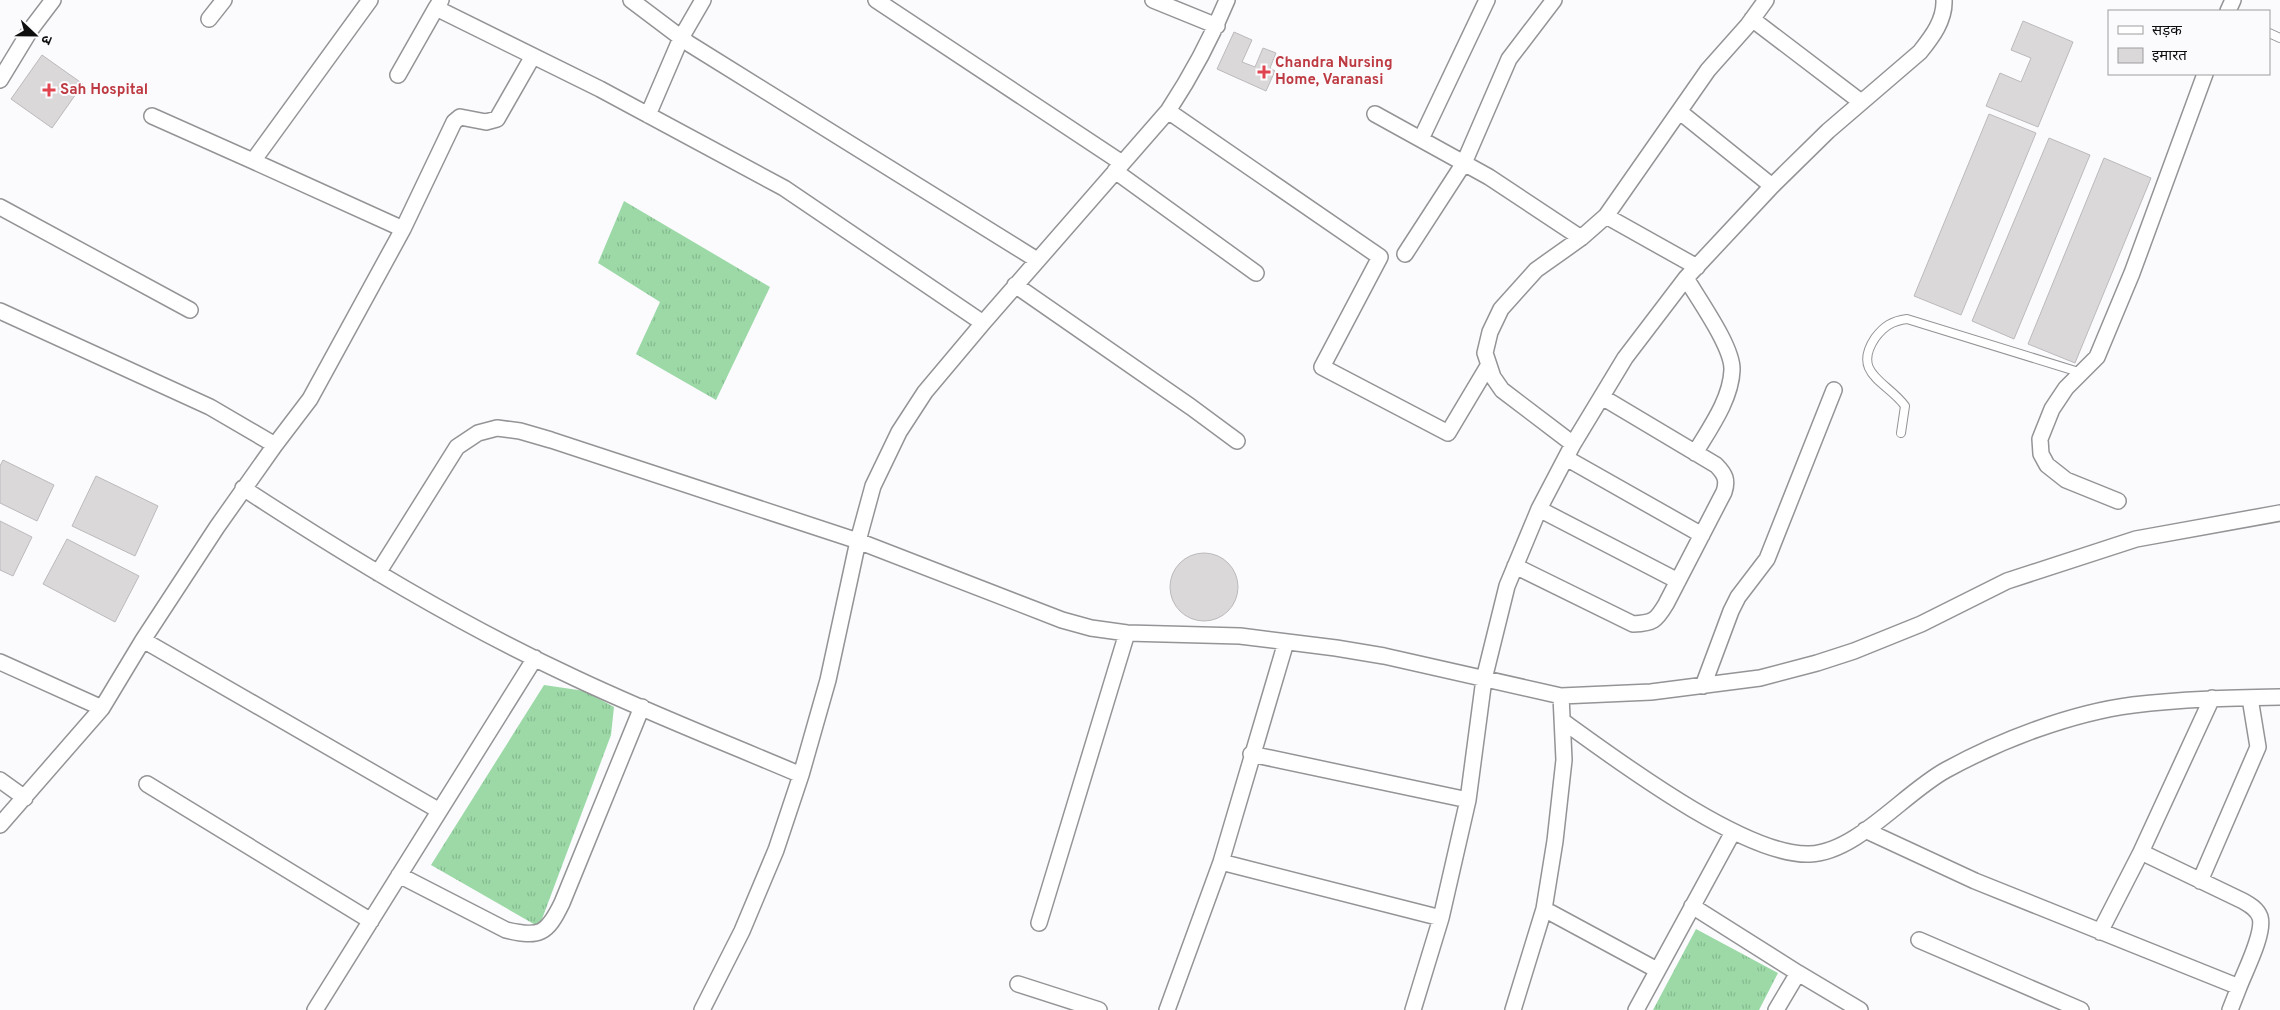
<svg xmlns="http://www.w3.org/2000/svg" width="2280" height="1010" viewBox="0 0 2280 1010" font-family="Overpass,'Noto Sans Devanagari',sans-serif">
<defs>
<pattern id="grass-tufts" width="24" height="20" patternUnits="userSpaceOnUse" patternTransform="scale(1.25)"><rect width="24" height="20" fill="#9cd9a7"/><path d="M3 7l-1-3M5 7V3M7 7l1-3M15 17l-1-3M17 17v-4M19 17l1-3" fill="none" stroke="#85b98f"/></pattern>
</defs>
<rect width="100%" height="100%" fill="#fbfbfe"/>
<!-- grass -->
<path fill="url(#grass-tufts)" d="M624,201L770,287L716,400L636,354L660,302L598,263Z
M544,685L585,691L614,707L611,735L539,927L431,865Z
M1696,929L1778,973L1759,1010H1653Z"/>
<!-- building -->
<path fill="#dbd8da" stroke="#bcb9bb" d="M2023,21L2073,42L2038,127L1986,106L2000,73L2021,82L2031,58L2011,50Z
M1234,32L1252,40L1242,62L1255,67L1263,48L1276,53L1270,68L1275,71L1266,91L1217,69Z
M42,55L83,84L52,128L11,99Z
M1989,114L2036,133L1961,315L1914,296Z
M2049,138L2090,155L2014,339L1972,321Z
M2104,158L2151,178L2075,363L2028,344Z
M3,460L54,485L37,521L0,503V466Z
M96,476L158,506L135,556L72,526Z
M0,521L32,537L13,576L0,570Z
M67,539L139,576L115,622L43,584Z
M1170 587a34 34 0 1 1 68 0a34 34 0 1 1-68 0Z"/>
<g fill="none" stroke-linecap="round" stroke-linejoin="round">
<!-- lane casing -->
<g stroke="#949497" stroke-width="10">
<path id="lane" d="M2269,33L2280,38
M1901,433L1905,406C1888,382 1851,374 1875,338C1884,326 1892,321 1907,319L2082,373"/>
</g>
<!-- street casing -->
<g stroke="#949497" stroke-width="18">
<path id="street" d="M441,0L436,8L600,89L784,188L983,323
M631,0L688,43L1037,260
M876,0L1122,163
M1153,0L1217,26
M2228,11L2233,0
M209,19L224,0
M1752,19L1861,102
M398,75L436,8
M0,80L31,29L53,0
M1168,111L1380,257L1322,367L1448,433L1488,366
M1680,112L1772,186
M1375,114L1489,177L1581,238
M648,115L681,38L703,0
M152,116L253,161
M1421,139L1487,0
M1115,171L1256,273
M0,207L190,310
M1606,216L1697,267
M403,229L454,122L460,117L486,122L497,119L533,56
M1405,254L1464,163L1509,59L1554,0
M1686,278C1698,299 1733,347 1732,370C1731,399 1710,428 1695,453
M1015,285L1191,407L1237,441
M0,311L210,407L275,445L217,527L143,640L102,708L0,825
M1573,444L1502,390L1493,377L1485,353L1490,332L1501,309L1536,270L1581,238L1606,216L1708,70L1748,25L1766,0
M275,445L310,399L403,229L253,161L370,0
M1566,458L1702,535
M243,488C350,558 459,624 575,678C649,713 726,743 801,775
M2118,501L2066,480L2047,465L2041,454L2040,439L2052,409L2066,388L2097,357L2132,273L2205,74
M1539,509L1678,581
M1515,566L1633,624C1653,623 1656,621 1666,604L1724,492C1728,480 1725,474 1716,465L1602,397
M378,573L457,447L478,433L497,428L520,431L551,440L858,541L1062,620L1091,628L1127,633L1240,636L1336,648L1384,656L1561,696L1651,692L1760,678L1817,663L1854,651L1921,624L2007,581L2136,539L2280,513
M143,640L438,810
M0,662L102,708
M1703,686L1731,611L1738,597L1767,559L1834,390
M1564,722C1617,760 1746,857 1810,854C1857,852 1904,793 1946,770C2001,740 2071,713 2133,705C2182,699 2231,698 2280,697
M1251,754L1468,800
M0,780L25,798
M147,784L371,921
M1865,830L1975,881L2239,987L2230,1010
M2141,852L2243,901C2250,905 2257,909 2260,917C2265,933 2245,971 2239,987
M1221,862L1441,918
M399,875L506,930C540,938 547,934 562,903L642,707
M2200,881L2258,747L2250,698
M1692,906L1798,973
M1544,909L1657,970
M1039,923L1127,633
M2100,932L2141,852L2212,698
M1919,940L2081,1010
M1018,984L1099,1010
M315,1010L535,658
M702,1010L742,931L776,850L801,775L828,680L858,541L873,486L899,432L925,392L983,323L1168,111C1191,76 1211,39 1227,0
M1167,1010L1221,862L1286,642
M1413,1010L1441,918L1468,800L1484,679L1507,586L1539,509L1573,444L1625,358L1686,278L1772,186L1828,131L1920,52C1932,37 1945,20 1944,0
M1513,1010L1544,909L1555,841L1564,760L1561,696
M1636,1010L1733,832
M1776,1010L1798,973L1860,1010"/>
</g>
<!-- lane -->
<use href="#lane" stroke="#fff" stroke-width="8"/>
<!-- street -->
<use href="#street" stroke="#fff" stroke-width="15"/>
</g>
<!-- markers -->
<g fill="#e0444e" stroke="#fbfbfe" stroke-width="2">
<path d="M1261.5 64.5h5v5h5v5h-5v5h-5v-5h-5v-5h5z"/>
<path d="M46.5 82.5h5v5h5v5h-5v5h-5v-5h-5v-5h5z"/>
</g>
<g text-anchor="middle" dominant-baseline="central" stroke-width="4" stroke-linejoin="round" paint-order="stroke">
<!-- health labels -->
<g font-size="15" font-weight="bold" fill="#be3a42" stroke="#fbfbfe" text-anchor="start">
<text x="1275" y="63">Chandra Nursing<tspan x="1275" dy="17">Home, Varanasi</tspan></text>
<text x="60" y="90">Sah Hospital</text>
</g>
</g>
<!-- legend -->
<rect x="2108" y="10" width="162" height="65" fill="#fbfbfe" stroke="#9d9d9f"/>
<rect x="2118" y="26" width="25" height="8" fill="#ffffff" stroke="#9d9d9f"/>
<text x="2152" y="35" font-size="15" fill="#0f0f10">सड़क</text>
<rect x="2118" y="48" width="25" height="15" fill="#dbd8da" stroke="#9d9d9f"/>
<text x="2152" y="60" font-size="15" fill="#0f0f10">इमारत</text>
<!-- north arrow -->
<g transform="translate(35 35) rotate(112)" stroke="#fbfbfe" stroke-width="4" paint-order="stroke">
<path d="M0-4L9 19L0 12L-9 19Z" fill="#0f0f10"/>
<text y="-8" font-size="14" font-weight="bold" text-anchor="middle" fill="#0f0f10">उ</text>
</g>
</svg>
